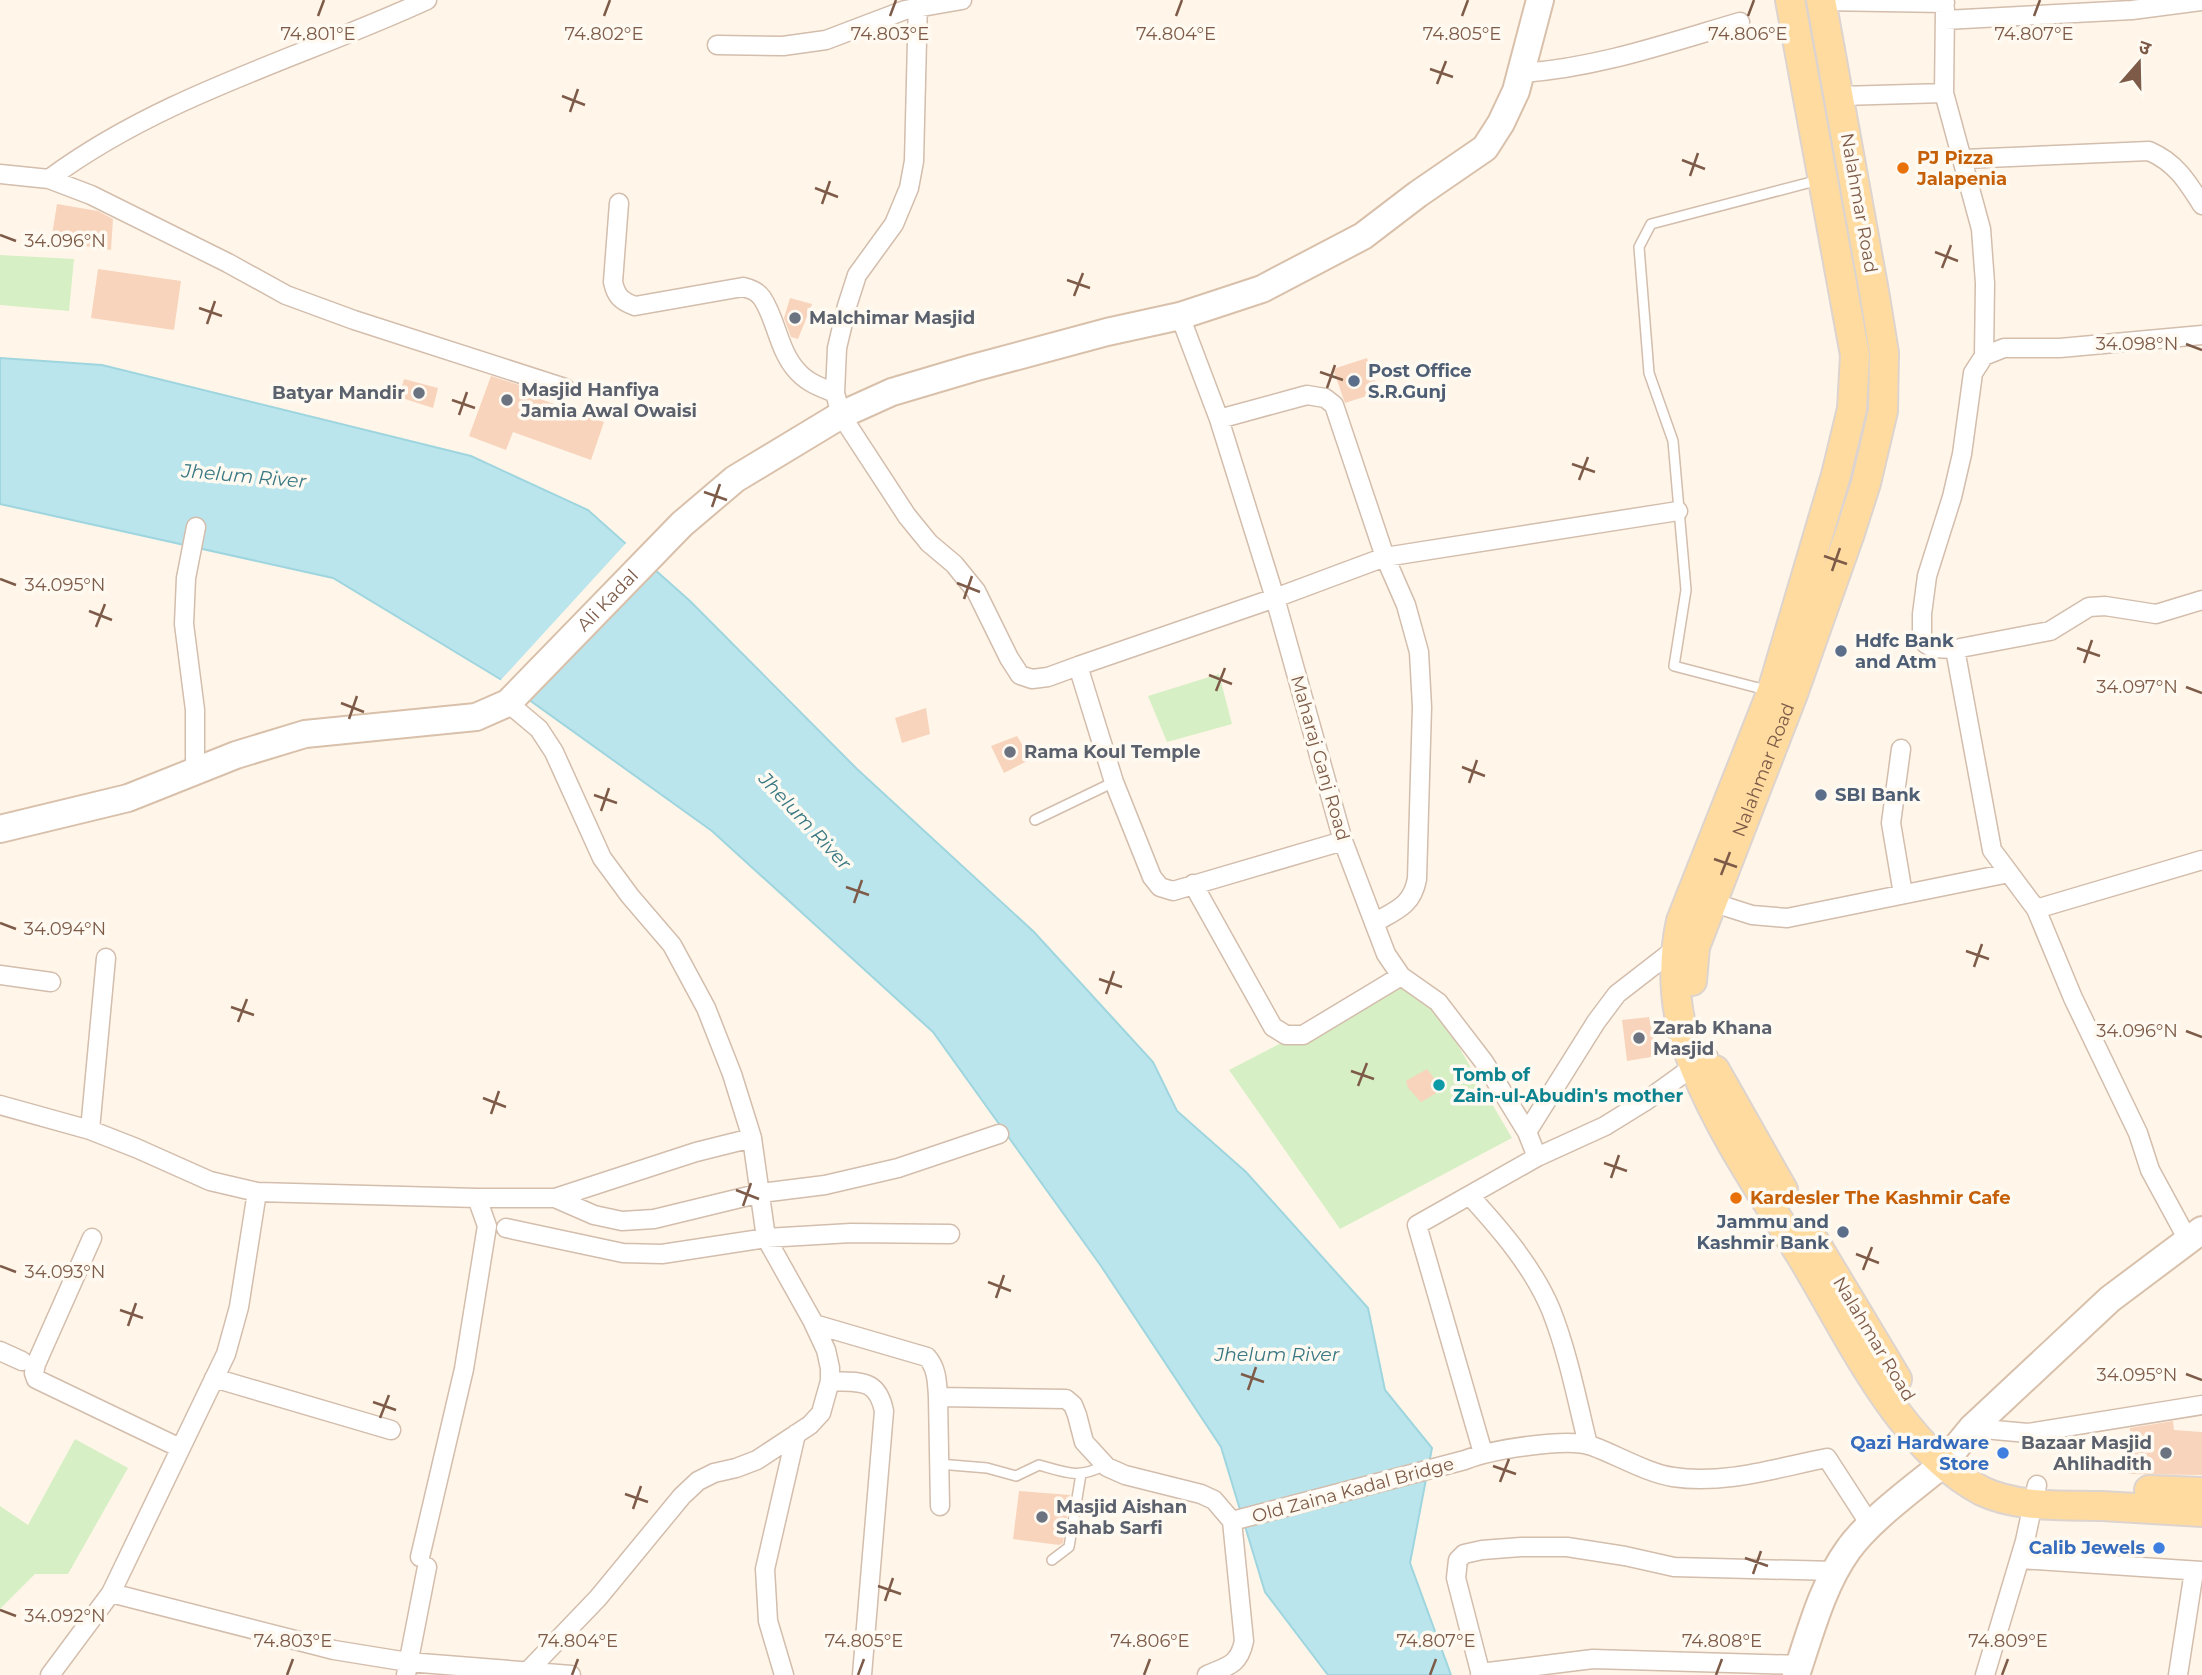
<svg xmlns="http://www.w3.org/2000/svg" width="2202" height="1675" viewBox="0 0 2202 1675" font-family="Montserrat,'Noto Sans Devanagari',sans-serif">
<rect width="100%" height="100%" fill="#fff6e9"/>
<!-- green -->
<path fill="#d6efc4" d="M0,255L74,259L69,311L0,305Z
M1219,674L1232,724L1167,742L1148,696Z
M1403,982L1435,1006L1512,1138L1340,1229L1229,1070L1279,1044L1304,1040Z
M75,1439L128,1468L68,1574H35L0,1609V1506L28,1525Z"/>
<!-- water -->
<path fill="#bae5ec" stroke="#9fd5df" stroke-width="2" d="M0,358L102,365L471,456L588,510L690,601L857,769L1034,932L1153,1062L1177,1111L1246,1172L1368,1308L1385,1390L1432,1448L1410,1563L1451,1675H1328L1265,1592L1221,1447L1101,1266L933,1032L712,831L500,679L333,578L0,504Z"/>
<!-- pier -->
<path fill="#fff6e9" d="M628,541L653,563L526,702L499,682Z"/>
<!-- building -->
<path fill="#f8d4bd" d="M57,204L98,211L113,219L111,250L51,241Z
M98,269L181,281L174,330L91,318Z
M790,298L812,304L798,339L791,337L784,318Z
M1367,358L1379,392L1345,403L1333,369Z
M491,376L535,390L532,396L604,422L591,460L513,432L506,450L469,436Z
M404,379L438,388L433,408L399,397Z
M926,708L930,734L902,743L895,718Z
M1017,736L1031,759L1004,773L991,746Z
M1649,1017L1657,1056L1627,1061L1622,1020Z
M1427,1069L1440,1086L1435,1094L1421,1102L1408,1088L1406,1081Z
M2173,1421L2174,1430L2202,1432V1475L2128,1474L2130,1428Z
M1019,1491L1070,1495L1063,1543L1059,1545L1013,1539Z"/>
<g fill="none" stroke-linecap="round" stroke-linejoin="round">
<!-- lane casing -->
<g stroke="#d3bdac" stroke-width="12">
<path id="lane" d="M1770,691L1674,666L1686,590L1673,441L1649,373L1639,247L1651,224L1819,180
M1035,820L1114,782
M939,1464L987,1468L1016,1476L1039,1465C1067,1473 1079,1479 1105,1465
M1052,1560L1069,1547L1081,1474"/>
</g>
<!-- street casing -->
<g stroke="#d3bdac" stroke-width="21">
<path id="street" d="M918,0L914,161L909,188L894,224L857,275L847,306L837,348L835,393L841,415L907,516L929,543L954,564L976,591L1009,658L1020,675L1032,679L1048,677L1078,666
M1822,1L1945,3
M1945,20L2132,10L2202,1
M717,45L783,46L826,40L905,10L962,0
M1522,73C1597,68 1668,43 1740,22
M1944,93L1945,9
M1841,96L1944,93L1981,229L1985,283L1984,356L1973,373L1962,454L1952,497L1927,576L1922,614V636L1926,644L1933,648L1955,649L2050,631L2089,607L2105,606L2156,614L2202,600
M1964,159L2149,151C2175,162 2187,181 2202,205
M0,174L49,179L91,195L228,263L286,295L354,320L565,388
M49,179C162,95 301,58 427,0
M619,203L613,282C616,296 621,301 635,306L743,287C751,289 757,291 762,298C777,320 778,351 798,372C808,383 822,388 835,393
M1180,316L1219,419L1275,598L1343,841L1386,954L1401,976L1438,1002L1484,1062L1527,1132L1537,1157
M1984,356L2004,348H2060L2202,335
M1219,419L1307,395L1325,398L1334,405L1385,557L1406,605L1419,652L1422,707L1417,879C1412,906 1396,910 1374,923
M1955,649L1992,850L2036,909L2073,998L2138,1133L2150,1170L2188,1240
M508,703L539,729L554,752L602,858L630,896L672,945L706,1008L732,1074L752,1138L766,1238L812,1320L826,1350L830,1368V1381L821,1413L810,1425L757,1460L736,1468L714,1473L698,1481L682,1496L598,1598L528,1671
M1901,749L1891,823L1903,894
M195,772V710L184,624L186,578L196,527
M1343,841L1173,891L1160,887L1152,877L1114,782L1078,666L1275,598L1385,557L1678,511
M1193,884L1273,1027L1286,1035H1303L1401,976
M1705,900L1752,915L1787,918L2009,873
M2036,909L2202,860
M0,975L51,982
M0,1105L90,1130L136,1148L210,1181L257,1192L477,1198H555L696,1152L752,1138
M90,1130L106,958
M1527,1132L1596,1022L1617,994L1675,949
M1470,1196C1501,1230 1533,1267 1551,1310C1568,1353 1577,1400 1588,1445
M555,1198L594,1215L622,1221L654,1219L761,1193L825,1185L898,1168L999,1134
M506,1228L623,1253L662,1254L766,1238L851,1233L950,1234
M92,1238L36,1364L34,1373L36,1379L180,1448
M814,1324L927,1357C937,1368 937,1382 938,1397L1066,1399L1073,1405L1077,1415L1084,1442L1107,1467L1125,1475L1201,1494L1214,1500L1232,1521L1244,1641C1239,1665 1228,1666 1207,1675
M0,1351L22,1361
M214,1378L391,1430
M830,1381C859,1383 877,1377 884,1411L862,1675
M938,1397L940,1506
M1972,1428L2028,1433L2202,1405
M1483,1453L1417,1225L1537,1157L1605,1126L1647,1100L1708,1056
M1232,1521L1465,1460C1490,1450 1567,1437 1592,1446C1617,1455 1647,1473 1673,1477C1724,1485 1776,1468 1827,1458L1871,1526
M420,1557L464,1369L487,1226L477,1198
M2020,1559L2202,1571
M111,1593L334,1650L408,1662L571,1675
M1480,1673L1593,1659L1800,1665
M50,1675L111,1593L226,1354L239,1307L257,1192
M406,1675L427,1567
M784,1675L768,1621L765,1569L796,1434
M1481,1675L1456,1578L1458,1560L1464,1554L1482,1550L1521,1547H1567L1625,1556L1674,1567L1835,1571
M1985,1675L2025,1541L2037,1485
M2178,1675L2194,1571"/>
</g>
<!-- secondary casing -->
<g stroke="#d9c0ab" stroke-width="30">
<g id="secondary">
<path id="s1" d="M0,829L128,798L236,755L305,734L476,717L508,703L682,524L735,479L841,415L892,392L973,368L1107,332L1180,316L1262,289L1363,236L1418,194L1485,148L1501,123L1516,91L1540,0"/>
<path d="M1954,1450L1972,1428L2110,1299L2202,1230"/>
<path d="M1796,1675C1810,1634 1822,1586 1848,1550C1869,1520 1914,1488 1944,1463"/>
</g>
</g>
<!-- primary casing -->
<g stroke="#ddd4cf" stroke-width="32">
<g id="primary">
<path d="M1790,0L1855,355L1852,409L1836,475L1772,691L1681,921C1670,971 1675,1019 1694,1066C1721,1135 1765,1197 1803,1259C1849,1335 1900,1448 1982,1491C2017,1508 2064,1505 2102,1506C2135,1508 2169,1510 2202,1512"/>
<path id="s2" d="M1692,981L1695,947L1793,694L1849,536L1866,483L1883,411L1884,353L1875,297L1821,0"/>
<path d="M1715,1070L1783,1190"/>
<path d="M1810,1234L1897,1379"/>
<path d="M2149,1490L2202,1492"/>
</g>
</g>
<!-- lane -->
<use href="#lane" stroke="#fff" stroke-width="9"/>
<!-- street -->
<use href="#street" stroke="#fff" stroke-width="18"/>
<!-- secondary -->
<use href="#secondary" stroke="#fff" stroke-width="26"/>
<!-- primary -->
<use href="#primary" stroke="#ffdb9f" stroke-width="28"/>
</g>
<!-- ticks -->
<path fill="none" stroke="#7d5b48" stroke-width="2.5" d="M318,16L324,0M604,16L610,0M890,16L896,0M1176,16L1182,0M1462,16L1468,0M1748,16L1754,0M2034,16L2040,0M1430,69L1453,77M1437,84L1446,61M562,96L585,105M570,112L578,89M1682,160L1705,169M1690,176L1698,153M815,188L838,197M822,204L830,181M0,235L16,241M1935,252L1958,261M1942,268L1951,245M1067,280L1090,288M1074,296L1083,273M199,308L222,316M207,324L215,301M2186,344L2202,350M1320,372L1343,380M1327,388L1335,365M452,400L475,408M459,415L467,392M1572,464L1595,472M1579,480L1588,457M704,492L727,500M712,507L720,484M1824,556L1847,564M1832,571L1840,548M0,579L16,585M957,583L980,592M964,599L972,576M89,611L112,620M96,627L105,604M2077,648L2100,656M2084,663L2092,640M1209,675L1232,684M2186,687L2202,693M1216,691L1225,668M341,703L364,712M349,719L357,696M1462,767L1485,776M1469,783L1477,760M594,795L617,803M601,811L609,788M1714,859L1737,867M1721,875L1730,852M846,887L869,895M854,903L862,880M0,923L16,929M1966,951L1989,959M1974,967L1982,944M1099,979L1122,987M1106,994L1114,971M231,1007L254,1015M238,1022L247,999M2186,1031L2202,1037M1351,1071L1374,1079M1358,1086L1367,1063M483,1098L506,1107M491,1114L499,1091M1604,1163L1627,1171M1611,1178L1619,1155M736,1190L759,1199M743,1206L751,1183M1856,1254L1879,1263M0,1266L16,1272M1863,1270L1872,1247M988,1282L1011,1291M996,1298L1004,1275M120,1310L143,1318M128,1326L136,1303M1241,1374L1264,1382M2186,1374L2202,1380M1248,1390L1256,1367M373,1402L396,1410M380,1418L389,1395M1493,1466L1516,1474M1500,1482L1509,1459M625,1494L648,1502M633,1509L641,1486M1745,1558L1768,1566M1753,1574L1761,1551M878,1586L901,1594M885,1601L893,1578M0,1610L16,1616M287,1675L293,1659M572,1675L578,1659M858,1675L864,1659M1144,1675L1150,1659M1430,1675L1436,1659M1716,1675L1722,1659M2002,1675L2008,1659"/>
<!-- markers -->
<g fill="#e8710a" stroke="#fffaf1" stroke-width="2.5">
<circle cx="1903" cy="168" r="7"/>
<circle cx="1736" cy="1198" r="7"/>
</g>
<g fill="#6b7280" stroke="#fffaf1" stroke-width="2.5">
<circle cx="795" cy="318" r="7"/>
<circle cx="419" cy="393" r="7"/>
<circle cx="507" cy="400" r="7"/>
<circle cx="1010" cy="752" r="7"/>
<circle cx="1639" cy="1038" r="7"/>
<circle cx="2166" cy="1453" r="7"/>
<circle cx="1042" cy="1517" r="7"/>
</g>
<g fill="#5c6f8a" stroke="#fffaf1" stroke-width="2.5">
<circle cx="1354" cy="381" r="7"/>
<circle cx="1841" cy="651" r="7"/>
<circle cx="1821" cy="795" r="7"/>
<circle cx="1843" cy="1232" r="7"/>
</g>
<circle fill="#0f9aa8" stroke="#fffaf1" stroke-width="2.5" cx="1439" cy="1085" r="7"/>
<g fill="#3f7fe0" stroke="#fffaf1" stroke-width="2.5">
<circle cx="2003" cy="1453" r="7"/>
<circle cx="2159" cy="1548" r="7"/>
</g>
<g text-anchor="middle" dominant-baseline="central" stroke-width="7" stroke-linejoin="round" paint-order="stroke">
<!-- food labels -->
<g font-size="18" font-weight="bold" fill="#c56008" stroke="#fffaf1" text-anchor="start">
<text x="1917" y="158">PJ Pizza<tspan x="1917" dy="21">Jalapenia</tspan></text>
<text x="1750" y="1198">Kardesler The Kashmir Cafe</text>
</g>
<!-- street labels -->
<g font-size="18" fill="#7d5b48" stroke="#fffaf1">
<text transform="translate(1859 203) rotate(80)">Nalahmar Road</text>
<text stroke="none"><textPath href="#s1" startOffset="670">Ali Kadal</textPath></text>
<text transform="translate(1320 758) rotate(74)">Maharaj Ganj Road</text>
<text stroke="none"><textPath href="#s2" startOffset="224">Nalahmar Road</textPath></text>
<text transform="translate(1874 1339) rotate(59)">Nalahmar Road</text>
<text transform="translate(1353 1490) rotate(-15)">Old Zaina Kadal Bridge</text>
</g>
<!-- worship labels -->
<g font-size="18" font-weight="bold" fill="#5b616d" stroke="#fffaf1" text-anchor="start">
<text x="809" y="318">Malchimar Masjid</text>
<text x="521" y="390">Masjid Hanfiya<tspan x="521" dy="21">Jamia Awal Owaisi</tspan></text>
<text x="405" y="393" text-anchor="end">Batyar Mandir</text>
<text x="1024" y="752">Rama Koul Temple</text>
<text x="1653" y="1028">Zarab Khana<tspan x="1653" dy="21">Masjid</tspan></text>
<text x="2152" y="1443" text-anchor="end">Bazaar Masjid<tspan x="2152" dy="21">Ahlihadith</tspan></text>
<text x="1056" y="1507">Masjid Aishan<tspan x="1056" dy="21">Sahab Sarfi</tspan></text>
</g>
<!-- service labels -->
<g font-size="18" font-weight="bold" fill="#4e5e75" stroke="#fffaf1" text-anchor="start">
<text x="1368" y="371">Post Office<tspan x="1368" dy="21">S.R.Gunj</tspan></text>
<text x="1855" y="641">Hdfc Bank<tspan x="1855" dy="21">and Atm</tspan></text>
<text x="1835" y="795">SBI Bank</text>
<text x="1829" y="1222" text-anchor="end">Jammu and<tspan x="1829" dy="21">Kashmir Bank</tspan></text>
</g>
<!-- culture labels -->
<g font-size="18" font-weight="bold" fill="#0d838f" stroke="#fffaf1" text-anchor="start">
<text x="1453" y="1075">Tomb of<tspan x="1453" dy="21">Zain-ul-Abudin's mother</tspan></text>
</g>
<!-- shop labels -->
<g font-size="18" font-weight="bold" fill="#366cbe" stroke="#fffaf1" text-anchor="end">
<text x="1989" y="1443">Qazi Hardware<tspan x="1989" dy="21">Store</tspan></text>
<text x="2145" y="1548">Calib Jewels</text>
</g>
<!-- water labels -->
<g font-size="19" font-style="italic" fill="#397884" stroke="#fffaf1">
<text transform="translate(244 476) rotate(5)">Jhelum River</text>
<text transform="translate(805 821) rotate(47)">Jhelum River</text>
<text x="1277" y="1354">Jhelum River</text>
</g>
</g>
<g font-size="18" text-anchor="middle" fill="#7d5b48" stroke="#fffaf1" stroke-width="7" stroke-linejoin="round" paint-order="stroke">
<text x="318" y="40">74.801°E</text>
<text x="604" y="40">74.802°E</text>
<text x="890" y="40">74.803°E</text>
<text x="1176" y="40">74.804°E</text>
<text x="1462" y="40">74.805°E</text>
<text x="1748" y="40">74.806°E</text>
<text x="2034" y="40">74.807°E</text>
<text x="65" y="247">34.096°N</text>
<text x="2137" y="350">34.098°N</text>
<text x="65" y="591">34.095°N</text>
<text x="2137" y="693">34.097°N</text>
<text x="65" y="935">34.094°N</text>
<text x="2137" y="1037">34.096°N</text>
<text x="65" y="1278">34.093°N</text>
<text x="2137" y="1381">34.095°N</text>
<text x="65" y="1622">34.092°N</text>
<text x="293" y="1647">74.803°E</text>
<text x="578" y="1647">74.804°E</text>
<text x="864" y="1647">74.805°E</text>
<text x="1150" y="1647">74.806°E</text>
<text x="1436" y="1647">74.807°E</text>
<text x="1722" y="1647">74.808°E</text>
<text x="2008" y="1647">74.809°E</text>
</g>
<!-- north arrow -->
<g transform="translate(2139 63) rotate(20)" stroke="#fffaf1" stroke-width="5" paint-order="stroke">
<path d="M0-5L12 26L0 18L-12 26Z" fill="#7d5b48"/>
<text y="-10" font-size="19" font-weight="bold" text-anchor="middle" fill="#7d5b48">उ</text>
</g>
</svg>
